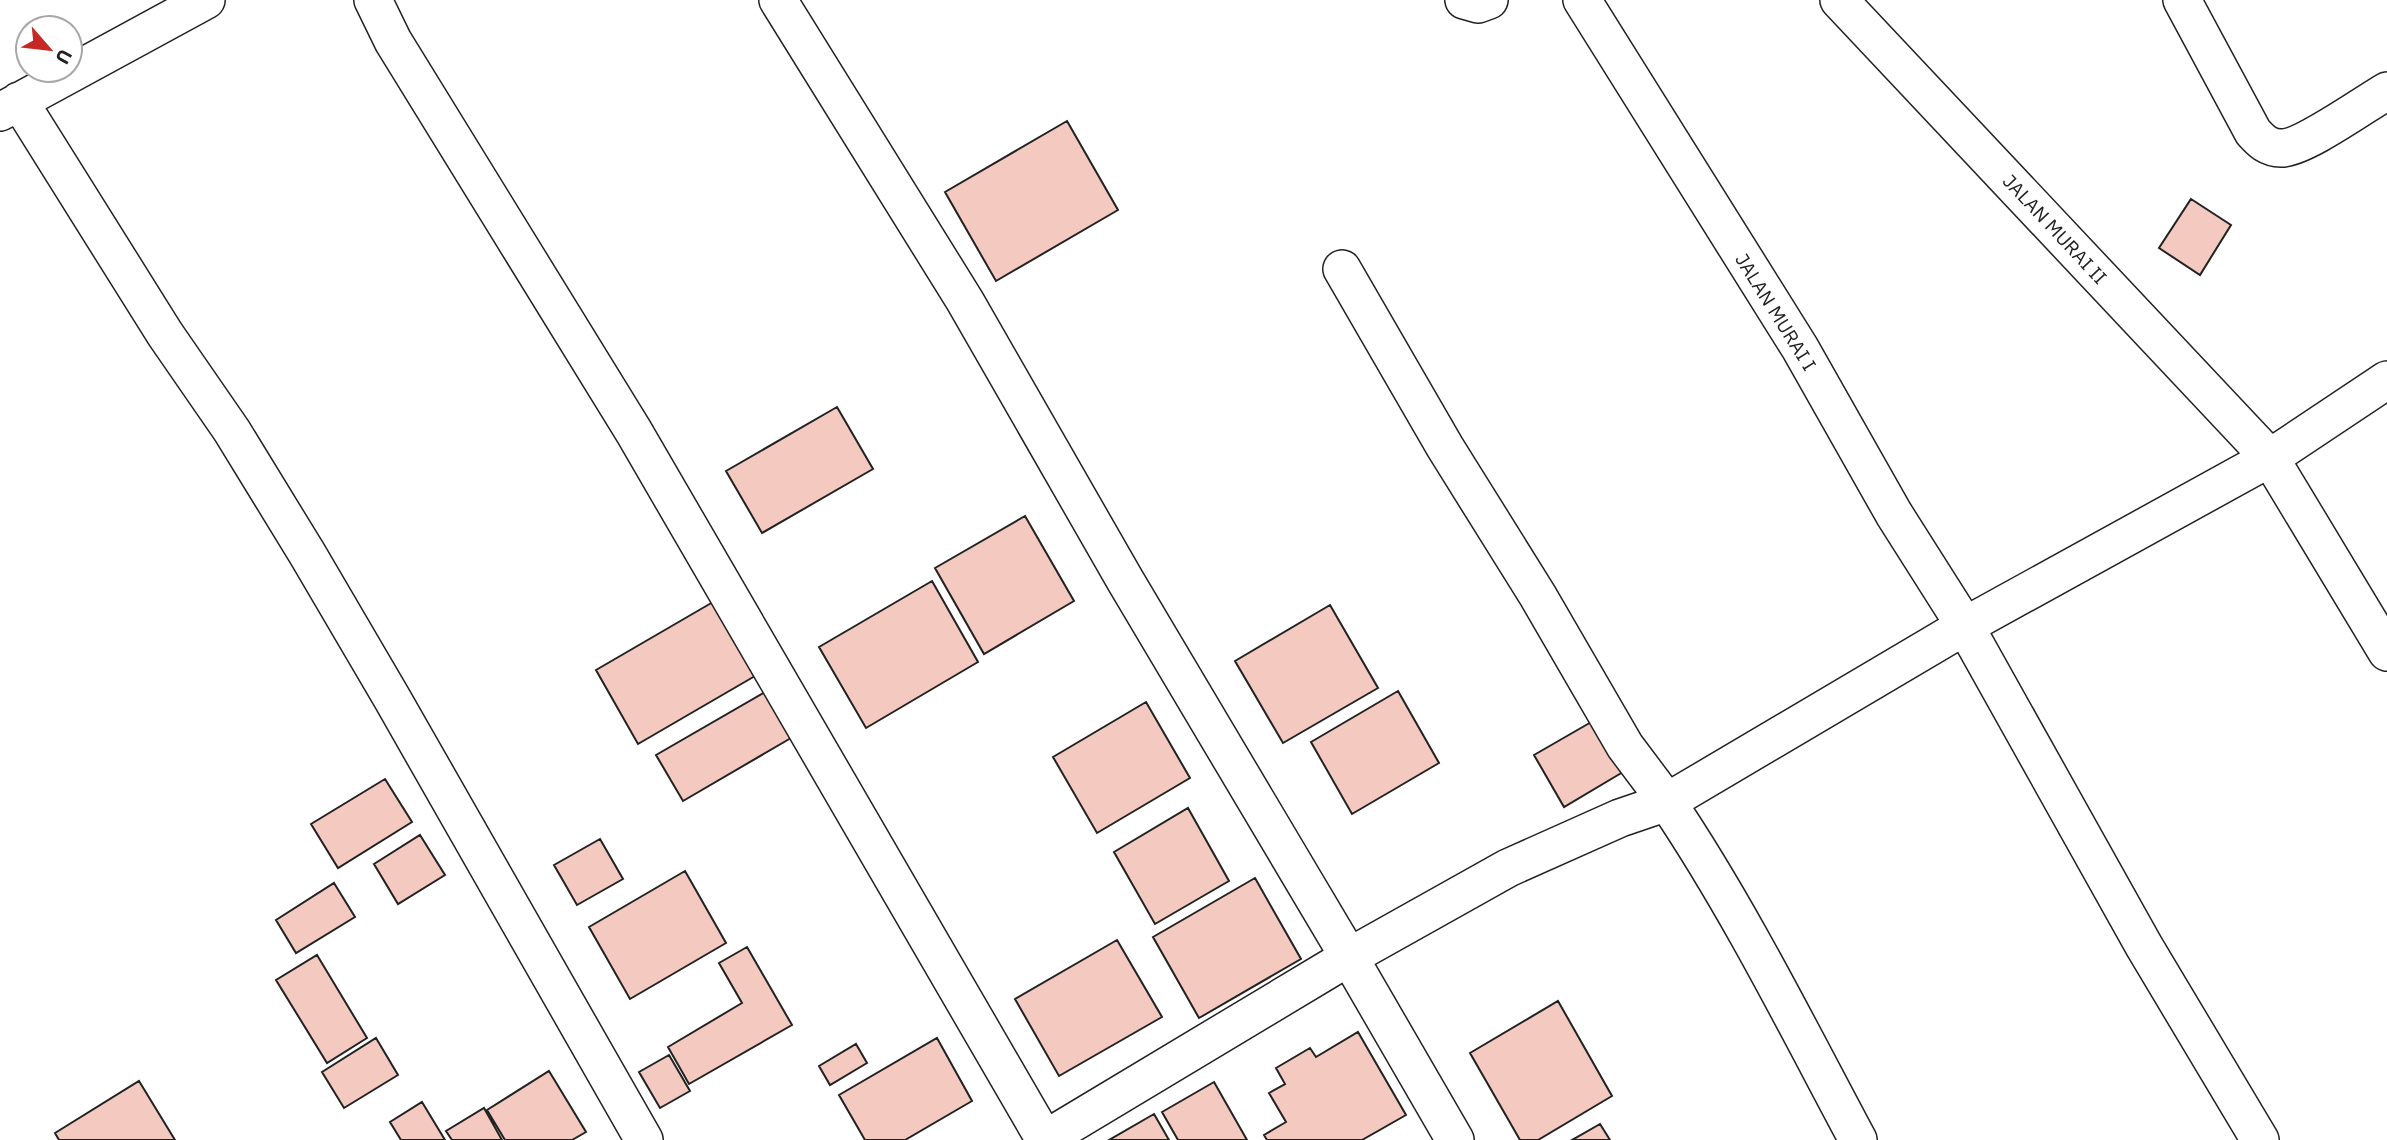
<svg xmlns="http://www.w3.org/2000/svg" width="2387" height="1140" viewBox="0 0 2387 1140" font-family="'IBM Plex Sans',sans-serif">
<rect width="100%" height="100%" fill="#fff"/>
<!-- building -->
<path fill="#f3c9c0" stroke="#222" stroke-width="2" d="M1067,121L1118,210L996,281L945,192Z
M2191,199L2231,225L2200,275L2159,248Z
M837,407L873,469L762,533L726,471Z
M1025,516L1074,601L984,654L935,568Z
M932,581L978,662L866,728L819,647Z
M713,602L755,676L638,744L596,670Z
M1330,605L1378,688L1283,743L1235,661Z
M1398,691L1439,763L1352,814L1311,742Z
M765,692L791,738L683,801L656,755Z
M1146,702L1190,778L1097,833L1053,757Z
M1593,721L1623,772L1564,807L1534,755Z
M385,779L412,822L338,868L311,824Z
M1188,808L1229,881L1155,924L1114,852Z
M420,835L445,875L398,904L374,864Z
M600,839L623,879L577,905L554,865Z
M685,871L726,943L630,999L589,927Z
M1255,878L1301,959L1199,1018L1153,937Z
M334,883L355,917L296,953L276,920Z
M1117,940L1162,1017L1059,1076L1015,999Z
M747,947L792,1025L689,1084L668,1047L742,1003L719,963Z
M317,955L367,1038L327,1063L276,980Z
M1558,1001L1612,1096L1538,1140H1520L1470,1053Z
M1358,1032L1406,1115L1362,1140H1267L1264,1135L1286,1122L1269,1093L1285,1084L1276,1068L1310,1048L1316,1057Z
M376,1038L398,1075L344,1108L322,1072Z
M937,1038L972,1101L905,1140H865L839,1095Z
M856,1044L867,1063L830,1085L819,1066Z
M669,1055L690,1091L660,1108L639,1072Z
M549,1071L586,1132L572,1140H505L487,1110Z
M139,1081L175,1140H59L55,1133Z
M1214,1082L1247,1140H1178L1162,1112Z
M422,1102L445,1140H401L390,1122Z
M484,1108L502,1140H452L446,1131Z
M1154,1114L1169,1140H1109Z
M1600,1124L1610,1140H1572Z"/>
<g fill="none" stroke-linecap="round" stroke-linejoin="round">
<!-- minor casing -->
<g stroke="#222" stroke-width="40">
<path id="minor" d="M373,0L393,41L634,432L1045,1140
M778,0L965,301L1125,580L1349,957L1508,868L1620,818L1667,802C1739,909 1797,1026 1858,1140
M1464,0L1478,4L1489,0
M1582,0L1800,348L1894,514L1965,626L2144,946L2260,1140
M1839,0L2270,458L2387,652
M2182,0L2253,132C2261,141 2268,148 2281,148C2302,149 2366,103 2387,91
M19,101L165,334L232,431L308,555L393,700L644,1140
M0,112L206,0
M1342,269L1445,447L1538,596L1625,746L1667,802L1965,626L2270,458L2387,380
M1044,1140L1349,957L1455,1140"/>
</g>
<!-- minor -->
<use href="#minor" stroke="#fff" stroke-width="37"/>
</g>
<g text-anchor="middle" dominant-baseline="central" stroke-width="5" stroke-linejoin="round" paint-order="stroke">
<!-- street labels -->
<g font-size="19" fill="#222" stroke="#fff">
<text transform="translate(2055 229) rotate(47)">JALAN MURAI II</text>
<text transform="translate(1776 312) rotate(58)">JALAN MURAI I</text>
</g>
</g>
<!-- north arrow -->
<g transform="translate(49 49) rotate(118)"><circle r="33" fill="#ffffff" stroke="#a7a7a7" stroke-width="2"/>
<path d="M0-5L12 26L0 18L-12 26Z" fill="#c62828"/>
<text y="-10" font-size="19" font-weight="bold" text-anchor="middle" fill="#222222">U</text>
</g>
</svg>
